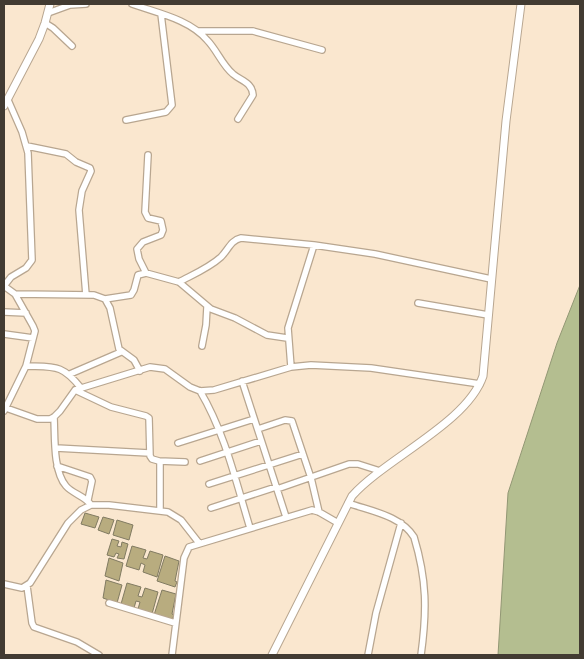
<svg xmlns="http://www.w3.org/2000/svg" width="584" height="659" viewBox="0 0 584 659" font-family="'Archivo Narrow',sans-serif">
<rect width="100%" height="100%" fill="#fae7cf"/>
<!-- water -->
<path fill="#b4be90" stroke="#929774" d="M580,285V655H498L508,493L557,343Z"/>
<!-- building -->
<path fill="#b8ac7f" stroke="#817b62" d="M85,513L99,517L95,528L81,524Z
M103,517L114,520L109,534L98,530Z
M117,520L133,525L129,540L113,535Z
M112,539L119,541L117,546L121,547L122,542L128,544L124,559L117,558L119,554L116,553L114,557L107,555Z
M132,546L146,550L143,558L147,559L150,551L163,555L157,577L143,572L145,565L141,563L139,570L126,566Z
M165,556L179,561L175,581L177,582L175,587L157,581Z
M109,558L123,563L119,581L105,576Z
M106,580L122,585L117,603L103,598Z
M127,583L141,587L138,596L142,597L145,588L158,592L152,614L138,609L140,602L136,601L134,608L121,604Z
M162,590L176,594L172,614L174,615L172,620L154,615Z"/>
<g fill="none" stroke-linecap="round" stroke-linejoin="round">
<!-- minor casing -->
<g stroke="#b8a690" stroke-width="8">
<path id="minor" d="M132,4C157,13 189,19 207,40C217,50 222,65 233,74C241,81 252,82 253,95L238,119
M48,13L70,5L86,4
M45,23L53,28L72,46
M198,31H253L322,50
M126,120L166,112L172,105L161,14
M27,146L66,154L76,162L90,168L91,171L82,191L79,210L86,295
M146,273L139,259L137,249L143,242L161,235L163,230L161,221L148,218L145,212L148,155
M179,282C192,275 209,268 221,257C228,250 231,240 241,238L314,245L375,254L491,279
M4,286L11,277L26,268L32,260L28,153L22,132L8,100
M4,286L15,294L33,326L35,331L26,366L4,411
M15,294L94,295L105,299L110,308L119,349L134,360L140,371
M105,299L131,295L134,290L138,275L146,273L179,282L211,309L235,318L267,335L287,338
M418,303L488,315
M4,312L26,313
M4,334L33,338
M202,346L206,325L207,307
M26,366C55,367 62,364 81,388
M291,367L288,328L314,245
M70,374L121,352
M242,381L286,517
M75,390L111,407L146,416L149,418L150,456L152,459L159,461L160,463V510
M200,391C225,433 236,482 250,528
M6,408L37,419H50L54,417L60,411L75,390L150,367L165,369L190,387L200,391L214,390L291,367L311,365L371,368L480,384
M54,417C55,437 53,471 66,486C73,494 85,496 91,505
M258,429L285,420L292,421L311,478L319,512
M178,443L254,419
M56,448L149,453
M159,461L185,462
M200,461L261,441
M57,466L90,477L92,481L88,500
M209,484L303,454
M277,489L349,464H358L380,471
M348,503C370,511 400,515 414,537C427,580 427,611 421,655
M211,508L276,487
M4,584L22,588L30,583L68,523L81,510L91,505H109L168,512L181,520L199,543
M27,586L32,623L34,627L77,642L99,655
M109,603L175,623
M172,655L184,558L189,547L312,510L319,512L338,523
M368,655L376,613L401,523"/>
</g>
<!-- tertiary casing -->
<g stroke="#b8a690" stroke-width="9">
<path id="tertiary" d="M4,106L39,39L45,23L50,4
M272,655L352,496C386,458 467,423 483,376L506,121L521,4"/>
</g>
<!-- minor -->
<use href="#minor" stroke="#fff" stroke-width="5.5"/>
<!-- tertiary -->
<use href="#tertiary" stroke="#fff" stroke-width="7"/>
</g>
<!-- border -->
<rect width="584" height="659" fill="none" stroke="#423b32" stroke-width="10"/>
</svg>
